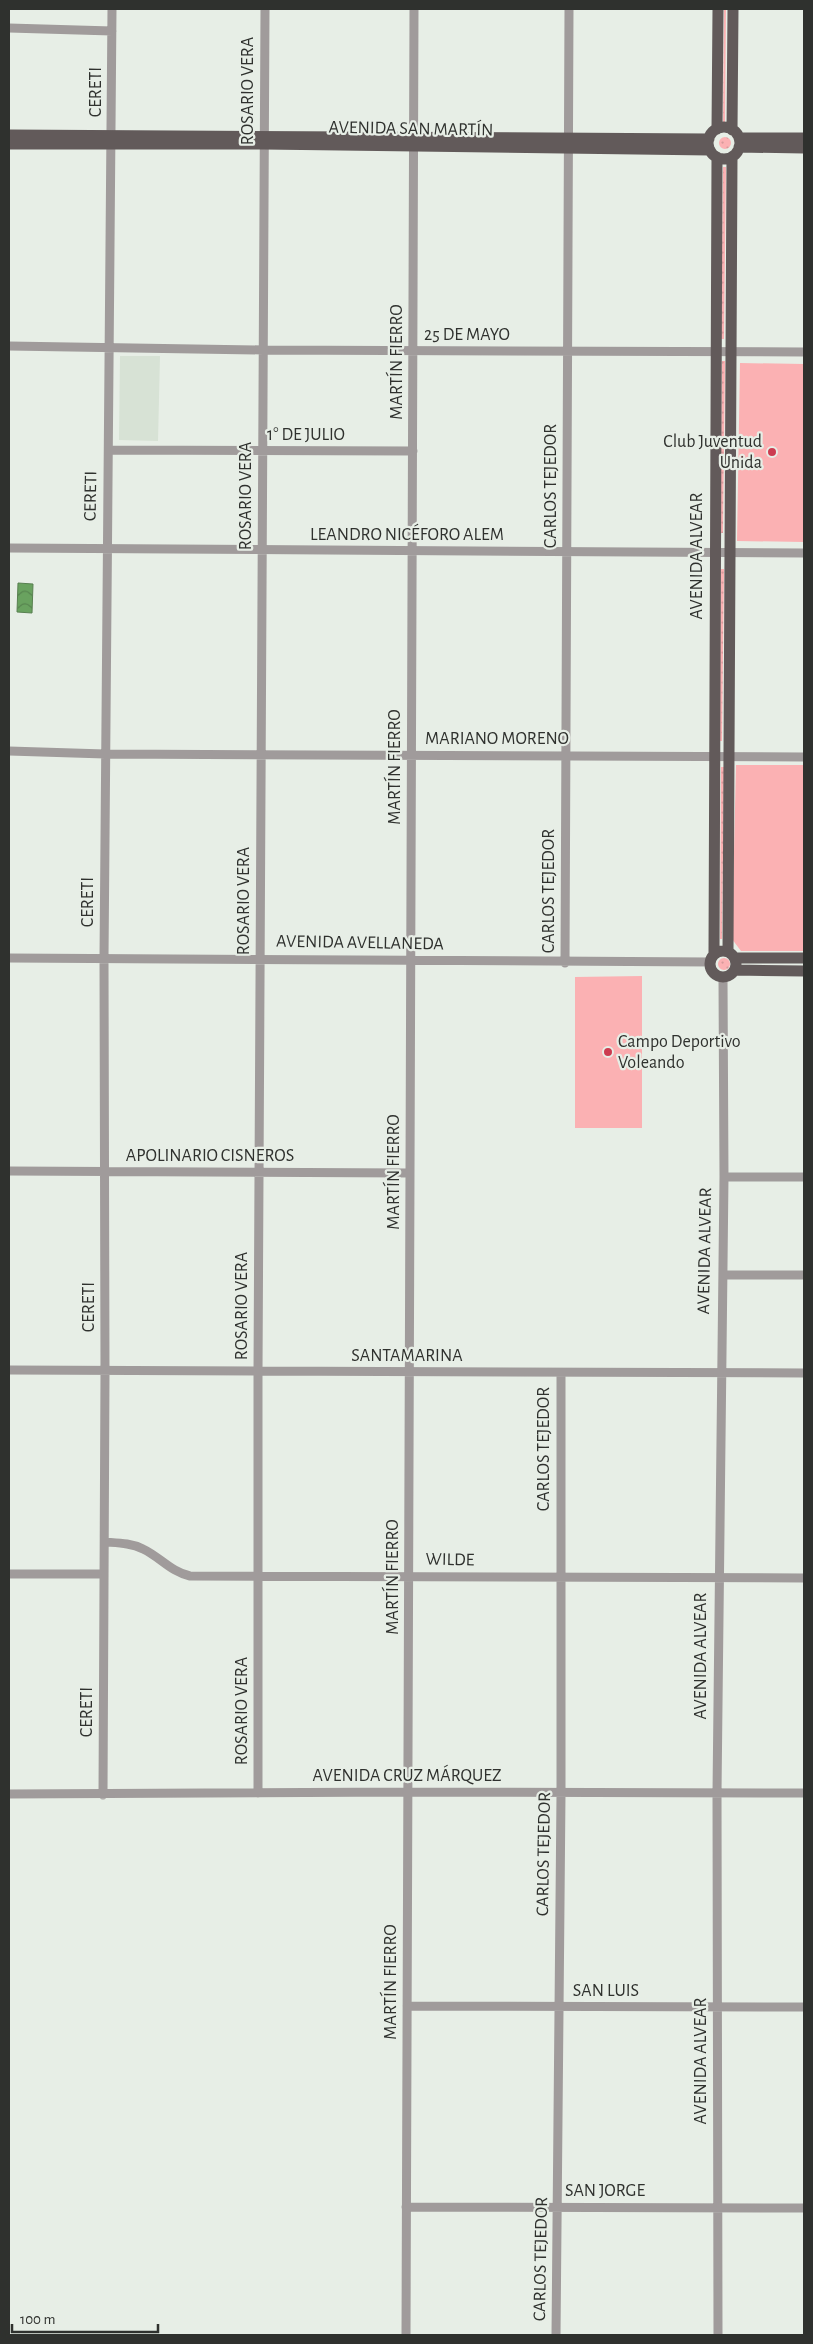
<svg xmlns="http://www.w3.org/2000/svg" width="813" height="2344" viewBox="0 0 813 2344" font-family="'Alegreya Sans',sans-serif">
<defs>
<pattern id="grass-dots" width="8" height="8" patternUnits="userSpaceOnUse" patternTransform="scale(1.25)"><rect width="8" height="8" fill="#fbb1b3"/><path d="M2 2h.1M6 6h.1" fill="none" stroke="#d7999a" stroke-width="1.8" stroke-linecap="round"/></pattern>
<pattern id="water-waves" width="16" height="10" patternUnits="userSpaceOnUse" patternTransform="scale(1.25)"><rect width="16" height="10" fill="#69a25f"/><path d="M0 5q4-4 8 0t8 0" fill="none" stroke="#57854f"/></pattern>
</defs>
<rect width="100%" height="100%" fill="#e7eee6"/>
<!-- built -->
<path fill="#d7e2d5" d="M120,356H160L158,441L119,440Z"/>
<!-- grass -->
<path fill="url(#grass-dots)" d="M724,9H726L725,122H723Z
M719 143a6 6 0 1 1 12 0a6 6 0 1 1-12 0Z
M723,167H726L724,339H721Z
M722,361H725L723,533H720Z
M721,569H724L722,741H719Z
M721,767H724L722,939H720Z
M718 964a6 6 0 1 1 12 0a6 6 0 1 1-12 0Z"/>
<!-- park -->
<path fill="#fbb1b3" d="M740,363L804,364V542L737,541Z
M736,765H804V951H741L732,939Z
M642,976V1128H575V977Z"/>
<!-- water -->
<path fill="url(#water-waves)" stroke="#588050" d="M18,583L33,584L32,613L17,612Z"/>
<g fill="none" stroke-linecap="round" stroke-linejoin="round">
<!-- minor -->
<path stroke="#a09b9b" stroke-width="9" d="M9,28L112,31
M9,346L263,350L804,352
M109,450L413,451
M9,548L804,553
M9,751L105,754L804,757
M9,958L710,962
M565,963L569,9
M9,1171L410,1173
M724,1177H804
M723,1275H804
M9,1370L804,1373
M105,1542C118,1543 131,1543 143,1549C160,1557 171,1572 190,1576L804,1578
M9,1574H103
M258,1793V1372L265,9
M9,1794L408,1792L804,1793
M103,1795L105,1372L104,958L112,9
M407,2006L804,2007
M406,2207L804,2208
M406,2335L414,9
M556,2335L561,1794V1373
M718,2335L717,1793L724,1177L723,978"/>
<!-- major -->
<path stroke="#625a5a" stroke-width="11" d="M708 143a16 16 0 1 1 32 0a16 16 0 1 1-32 0Z
M717,129L718,9
M732,130L733,9
M9,135L709,139
M739,138H804
M9,144H264L710,150
M739,147L804,148
M710 964a13 13 0 1 1 26 0a13 13 0 1 1-26 0Z
M728,952L732,157
M714,954L717,157
M735,958H804
M735,970L804,971"/>
</g>
<!-- markers -->
<g fill="#cc3c50" stroke="#e7eee6" stroke-width="2">
<circle cx="772" cy="452" r="5"/>
<circle cx="608" cy="1052" r="5"/>
</g>
<g text-anchor="middle" dominant-baseline="central" stroke-width="4.5" stroke-linejoin="round" paint-order="stroke">
<!-- street labels -->
<g font-size="18" fill="#2f312e" stroke="#e7eee6">
<text transform="translate(248 91) rotate(-90)">ROSARIO VERA</text>
<text transform="translate(96 92) rotate(-90)">CERETI</text>
<text transform="translate(411 129) rotate(1)">AVENIDA SAN MARTÍN</text>
<text x="467" y="335">25 DE MAYO</text>
<text transform="translate(397 362) rotate(-90)">MARTÍN FIERRO</text>
<text x="306" y="435">1° DE JULIO</text>
<text transform="translate(551 486) rotate(-90)">CARLOS TEJEDOR</text>
<text transform="translate(91 496) rotate(-89)">CERETI</text>
<text transform="translate(246 496) rotate(-90)">ROSARIO VERA</text>
<text x="407" y="535">LEANDRO NICÉFORO ALEM</text>
<text transform="translate(697 556) rotate(-90)">AVENIDA ALVEAR</text>
<text x="497" y="739">MARIANO MORENO</text>
<text transform="translate(395 767) rotate(-90)">MARTÍN FIERRO</text>
<text transform="translate(549 891) rotate(-90)">CARLOS TEJEDOR</text>
<text transform="translate(244 901) rotate(-90)">ROSARIO VERA</text>
<text transform="translate(88 902) rotate(-90)">CERETI</text>
<text transform="translate(360 943) rotate(1)">AVENIDA AVELLANEDA</text>
<text x="210" y="1156">APOLINARIO CISNEROS</text>
<text transform="translate(394 1172) rotate(-90)">MARTÍN FIERRO</text>
<text transform="translate(705 1251) rotate(-89)">AVENIDA ALVEAR</text>
<text transform="translate(242 1306) rotate(-90)">ROSARIO VERA</text>
<text transform="translate(89 1307) rotate(-90)">CERETI</text>
<text x="407" y="1356">SANTAMARINA</text>
<text transform="translate(544 1449) rotate(-90)">CARLOS TEJEDOR</text>
<text transform="translate(450 1560) rotate(1)">WILDE</text>
<text transform="translate(393 1577) rotate(-90)">MARTÍN FIERRO</text>
<text transform="translate(701 1656) rotate(-90)">AVENIDA ALVEAR</text>
<text transform="translate(242 1711) rotate(-90)">ROSARIO VERA</text>
<text transform="translate(87 1712) rotate(-90)">CERETI</text>
<text x="407" y="1776">AVENIDA CRUZ MÁRQUEZ</text>
<text transform="translate(544 1854) rotate(-89)">CARLOS TEJEDOR</text>
<text transform="translate(391 1982) rotate(-90)">MARTÍN FIERRO</text>
<text x="606" y="1991">SAN LUIS</text>
<text transform="translate(701 2061) rotate(-90)">AVENIDA ALVEAR</text>
<text x="605" y="2191">SAN JORGE</text>
<text transform="translate(541 2259) rotate(-89)">CARLOS TEJEDOR</text>
</g>
<!-- poi labels -->
<g font-size="18" fill="#2f312e" stroke="#e7eee6" text-anchor="end">
<text x="762" y="442">Club Juventud<tspan x="762" dy="21">Unida</tspan></text>
<text x="618" y="1042" text-anchor="start">Campo Deportivo<tspan x="618" dy="21">Voleando</tspan></text>
</g>
</g>
<!-- border -->
<rect width="813" height="2344" fill="none" stroke="#2f312e" stroke-width="20"/>
<!-- scale -->
<path d="M12 2324v8h146v-8" fill="none" stroke="#2f312e" stroke-width="2.5"/>
<text x="20" y="2324" font-size="15" fill="#2f312e" stroke="#e7eee6" stroke-width="4" paint-order="stroke">100 m</text>
</svg>
